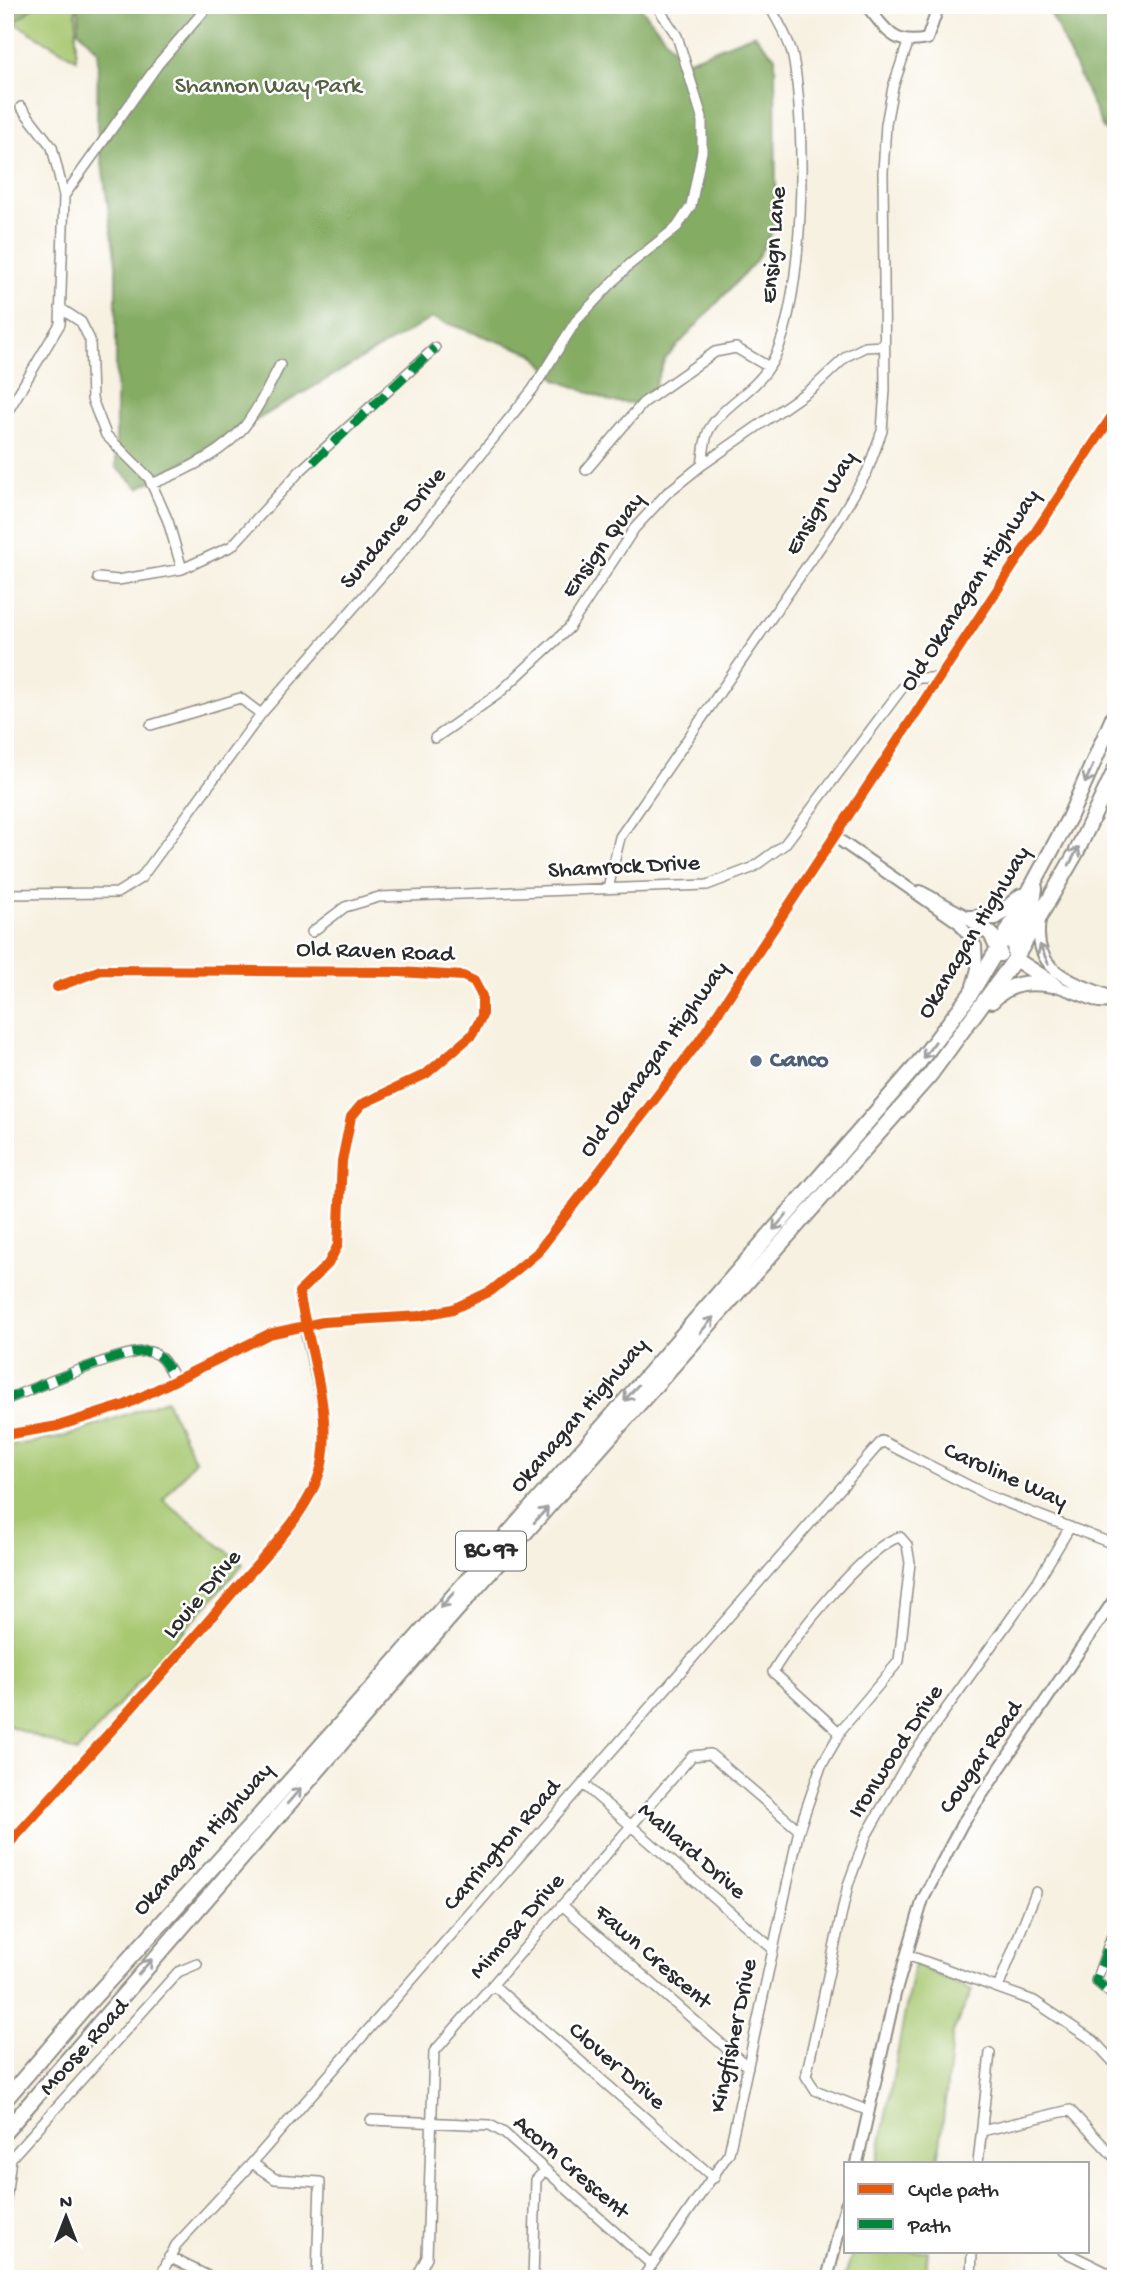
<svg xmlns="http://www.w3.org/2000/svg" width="1121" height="2284" viewBox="0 0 1121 2284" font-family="'Gochi Hand',sans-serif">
<rect width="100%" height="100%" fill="#fff"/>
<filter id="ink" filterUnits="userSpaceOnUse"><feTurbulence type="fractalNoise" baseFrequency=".0143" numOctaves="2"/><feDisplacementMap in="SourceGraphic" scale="14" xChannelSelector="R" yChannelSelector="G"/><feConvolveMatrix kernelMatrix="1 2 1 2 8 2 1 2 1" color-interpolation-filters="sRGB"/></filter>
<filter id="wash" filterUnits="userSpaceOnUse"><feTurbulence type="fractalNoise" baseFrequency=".00686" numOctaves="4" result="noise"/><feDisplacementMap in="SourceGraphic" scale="28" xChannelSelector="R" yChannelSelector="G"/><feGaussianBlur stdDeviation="1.57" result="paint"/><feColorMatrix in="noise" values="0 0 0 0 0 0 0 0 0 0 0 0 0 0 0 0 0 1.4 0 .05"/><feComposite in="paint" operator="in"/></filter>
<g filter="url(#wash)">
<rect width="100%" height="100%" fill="#f7f1e1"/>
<!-- green -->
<path fill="#a7c871" stroke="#697a4e" stroke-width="2" d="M5,5H76V59L13,22Z
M166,1400L195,1460L163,1500L243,1564L77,1752L5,1724V1447L64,1437Z
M914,1964L972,1991L953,2032L938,2163H877Z
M853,2251H928L925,2279H844Z"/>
<!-- forest -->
<path fill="#85ac63" stroke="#586c47" stroke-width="2" d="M5,5H35L5,32Z
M74,5H639L684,62L754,34L775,57L776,225L755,262L665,359L650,397L642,403L612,402L557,380L534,354L432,318L139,488L116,467V264L97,127L98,51L78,30L79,12Z
M1095,5H1116V136L1104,130L1051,14Z"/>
</g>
<g filter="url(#ink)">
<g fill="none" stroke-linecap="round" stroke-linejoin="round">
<!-- minor casing -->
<g stroke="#918e86" stroke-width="12">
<path id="minor" d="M64,196L159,63L209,5
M60,308L81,322L90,340L92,399L106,435L149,478L168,521L182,569
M5,416L60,324L64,196L52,147L21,107
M702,465C704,454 704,437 710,428C724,405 754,391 769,367C806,313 807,117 792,53C788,37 777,20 769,5
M586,470L643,403L715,352L736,348L769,367
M151,484C183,472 222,453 244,427C259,408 269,386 280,365
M98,578L118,580L182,569L232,546L300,471L435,348
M151,725L240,698L261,714
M435,738L498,694L569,628L634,529L667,493L702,465L814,387L847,356L865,347L884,346
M608,889L620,837L838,521L867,472L882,431L885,390L883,172L886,124L893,87L908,43
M5,894L117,893L141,878L261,714L403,551L533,389L576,321L629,265L677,227L691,206L702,151V117L677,36L656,5
M312,932L345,907L379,897L707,885L752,868L785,844L903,687L919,678H940
M57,987L101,970L400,972L463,976L474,981L482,996V1016L472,1035L426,1074L362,1104L351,1117L342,1161L338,1245L328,1264L299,1292L305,1324
M5,1400C30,1390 130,1346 151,1352C163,1355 169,1370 175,1380
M583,1784L773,1949
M562,1905L748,2067
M1116,1924L1096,1981L1116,1998
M907,1955L1034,2001L1094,2041L1116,2065
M493,1985L714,2178
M998,1988L1036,1892
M869,2111L815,2090L806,2076L848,1885L866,1836L906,1765L1037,1582L1070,1527
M371,2120L490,2125L504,2133L652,2265
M982,2131L1070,2110L1116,2159
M252,2163L275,2179L320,2182L317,2279
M978,2163L990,2053
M5,2207L11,2158L178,1972L197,1964
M1063,2251L1116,2277
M169,2257L214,2279
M159,2279L176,2245L252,2163L882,1441L989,1496L1116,1545
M416,2279L427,2257L434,2052L692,1756L710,1754L799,1830
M533,2279L536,2180L545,2170
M642,2279L729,2153L799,1830L821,1766L840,1733L773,1672C789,1642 869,1543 900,1537L907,1545L910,1563L899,1661L840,1731
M971,2279L972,2251"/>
</g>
<!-- tertiary casing -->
<g stroke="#918e86" stroke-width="14">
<path id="tertiary" d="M866,5C886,29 893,47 927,39L939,5
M835,837L959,923L976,946L977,969L972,986
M920,891L970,918
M1040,920C1031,976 1077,981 1116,999
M1054,985L1099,1002L1116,1003
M5,1435L58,1426L125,1405L269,1334L323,1322L420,1316L453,1309L491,1291L537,1253L700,1040L1116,410
M5,1848C81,1764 158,1681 231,1595C264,1556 313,1512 323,1460C331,1416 313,1367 305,1324
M857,2163L895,1994L923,1899L962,1824L1116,1597
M827,2279L846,2204"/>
</g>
<!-- trunk casing -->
<g stroke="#918e86" stroke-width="18">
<path id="trunk" d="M970,918L991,934L1000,954
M970,918L996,917L1021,896
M1015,957L1014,941L1032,911L1035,888
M1015,959L1052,983
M992,1001C1009,982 1030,981 1054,985
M5,2100L85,2007L251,1825L605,1424L916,1066L970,995L999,947L1069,818L1116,711
M5,2132L447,1621L930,1075L1015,959L1076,853L1116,768"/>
</g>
<!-- minor -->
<use href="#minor" stroke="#fff" stroke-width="9"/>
<!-- tertiary -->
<use href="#tertiary" stroke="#fff" stroke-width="10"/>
<!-- trunk -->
<use href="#trunk" stroke="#fff" stroke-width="14"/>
<!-- quiet -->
<path stroke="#00873e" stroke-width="9" stroke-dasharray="18 9" stroke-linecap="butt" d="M313,462L435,348
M5,1400C30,1390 130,1346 151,1352C163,1355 169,1370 175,1380
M1116,1924L1096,1981L1116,1998"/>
<!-- cycleway casing -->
<g stroke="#fff" stroke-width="15">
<path id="cycleway" d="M5,1435L58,1426L125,1405L269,1334L323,1322L420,1316L453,1309L491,1291L537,1253L700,1040L1116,410
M5,1848C80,1765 156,1683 228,1598C260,1560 315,1509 323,1459C331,1409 308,1342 299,1292L328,1264L338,1245L342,1161L351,1117L362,1104L426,1074L472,1035L482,1016V996L474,981L463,976L400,972L101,970L57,987"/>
</g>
<!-- cycleway -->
<use href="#cycleway" stroke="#e8590c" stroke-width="10"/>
</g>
<!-- one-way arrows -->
<defs><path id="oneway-shaft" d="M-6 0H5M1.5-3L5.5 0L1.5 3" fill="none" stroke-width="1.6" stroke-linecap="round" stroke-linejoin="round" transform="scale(1.75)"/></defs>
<g stroke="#a0a0a0">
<use href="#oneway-shaft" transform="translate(1089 774) rotate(114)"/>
<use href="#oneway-shaft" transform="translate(1074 856) rotate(-62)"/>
<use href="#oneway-shaft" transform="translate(1044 954) rotate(-114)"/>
<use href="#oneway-shaft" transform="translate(929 1050) rotate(127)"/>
<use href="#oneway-shaft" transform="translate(780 1222) rotate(131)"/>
<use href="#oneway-shaft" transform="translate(707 1325) rotate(-49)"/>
<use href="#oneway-shaft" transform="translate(631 1393) rotate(131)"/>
<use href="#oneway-shaft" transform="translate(541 1515) rotate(-48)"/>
<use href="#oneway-shaft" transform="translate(447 1600) rotate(132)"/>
<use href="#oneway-shaft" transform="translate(294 1796) rotate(-49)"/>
<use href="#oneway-shaft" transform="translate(145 1967) rotate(-49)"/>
</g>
</g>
<!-- markers -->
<circle fill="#5c6f8a" stroke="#fff" stroke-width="2.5" cx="756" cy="1061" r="7"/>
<g text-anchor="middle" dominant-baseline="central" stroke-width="5" stroke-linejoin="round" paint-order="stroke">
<!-- shield labels -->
<rect fill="#fff" stroke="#6b6b6b" stroke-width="2" x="456" y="1531.5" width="70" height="39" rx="5"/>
<g font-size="23" font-weight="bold" fill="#2b2b2b">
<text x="491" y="1551">BC 97</text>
</g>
<!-- park labels -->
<g font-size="24" fill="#566244" stroke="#fff">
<text x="268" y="87">Shannon Way Park</text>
</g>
<!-- street labels -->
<g font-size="24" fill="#2b2b2b" stroke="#fff">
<text transform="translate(775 245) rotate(-85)">Ensign Lane</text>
<text transform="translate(822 504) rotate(-59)">Ensign Way</text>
<text transform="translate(394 529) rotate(-50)">Sundance Drive</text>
<text transform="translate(604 546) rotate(-54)">Ensign Quay</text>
<text transform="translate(971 591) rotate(-57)">Old Okanagan Highway</text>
<text transform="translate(624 868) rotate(-3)">Shamrock Drive</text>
<text transform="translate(975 933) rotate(-59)">Okanagan Highway</text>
<text transform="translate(375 953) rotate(2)">Old Raven Road</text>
<text transform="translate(655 1060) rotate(-54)">Old Okanagan Highway</text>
<text transform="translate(580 1416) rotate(-49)">Okanagan Highway</text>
<text transform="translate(1005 1477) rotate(24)">Caroline Way</text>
<text transform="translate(203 1595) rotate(-50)">Louie Drive</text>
<text transform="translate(897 1752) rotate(-57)">Ironwood Drive</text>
<text transform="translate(982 1758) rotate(-56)">Cougar Road</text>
<text transform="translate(204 1840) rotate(-48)">Okanagan Highway</text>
<text transform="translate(503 1846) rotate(-49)">Carrington Road</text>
<text transform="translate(691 1852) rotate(41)">Mallard Drive</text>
<text transform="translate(518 1927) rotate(-49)">Mimosa Drive</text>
<text transform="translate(652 1958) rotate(41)">Fawn Crescent</text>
<text transform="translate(735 2036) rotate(-78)">Kingfisher Drive</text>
<text transform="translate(85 2048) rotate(-48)">Moose Road</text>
<text transform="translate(616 2067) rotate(41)">Clover Drive</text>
<text transform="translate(570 2168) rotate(41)">Acorn Crescent</text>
</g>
<!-- service labels -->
<g font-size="24" font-weight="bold" fill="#4e5e75" stroke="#fff" text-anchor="start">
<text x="770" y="1061">Canco</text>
</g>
</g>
<!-- margin -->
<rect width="1121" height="2284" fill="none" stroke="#fff" stroke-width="28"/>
<!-- legend -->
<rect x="844" y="2162" width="245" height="91" fill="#ffffff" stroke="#aaaaaa" stroke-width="2"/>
<rect x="858" y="2184" width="35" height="10" fill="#e8590c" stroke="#aaaaaa" stroke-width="2"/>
<text x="908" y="2196" font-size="21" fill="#2b2b2b">Cycle path</text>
<rect x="858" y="2219" width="35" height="10" fill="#00873e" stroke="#aaaaaa" stroke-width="2"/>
<text x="908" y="2232" font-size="21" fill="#2b2b2b">Path</text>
<!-- north arrow -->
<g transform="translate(66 2217)" stroke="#ffffff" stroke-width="5" paint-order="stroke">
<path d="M0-5L12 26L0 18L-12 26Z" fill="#2b2b2b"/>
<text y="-10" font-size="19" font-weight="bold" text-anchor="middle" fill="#2b2b2b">N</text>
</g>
</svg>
